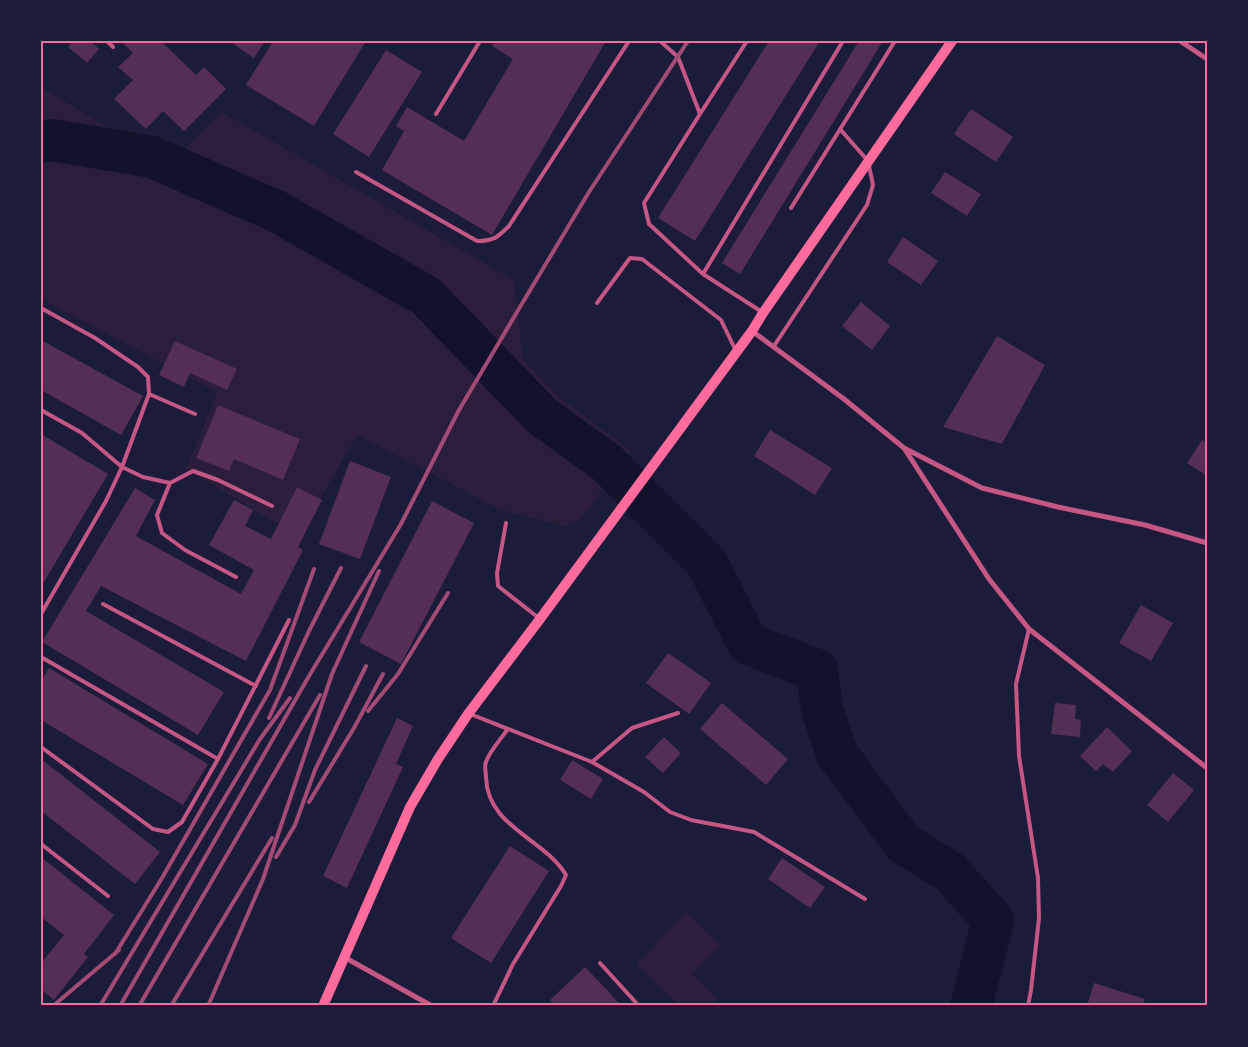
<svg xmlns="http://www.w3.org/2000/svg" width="1248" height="1047" viewBox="0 0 1248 1047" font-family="'IBM Plex Sans',sans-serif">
<rect width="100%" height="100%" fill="#1b1b3a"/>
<!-- green -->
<path fill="#2a1e3b" d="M41,87L126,138L185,148L222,112L514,280L523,360L558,396L631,451L580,520L564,526L501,510L357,435L321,498L302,539L186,469L217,392L41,299Z
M686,912L720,945L692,974L717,999L710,1006H680L636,964Z"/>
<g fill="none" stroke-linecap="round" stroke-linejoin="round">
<!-- river -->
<path stroke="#12122b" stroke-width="42" d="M41,142L52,140L152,157L276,211L426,296L542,416L607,463L707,563L748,644L817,670L822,709L837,754L904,844L950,872L993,920L971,1006"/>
</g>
<!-- building -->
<path fill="#542f53" d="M72,41H90L99,49L87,63L68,47Z
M121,41H161L196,75L204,67L226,89L184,131L163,111L146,129L114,99L133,80L118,67L133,53Z
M235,41H265L254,58L233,44Z
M273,41H366L314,126L246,85Z
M494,41H606L492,235L382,170L404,131L396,126L407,107L464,141L513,59L492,46Z
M769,41H820L695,241L658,218Z
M859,41H883L740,274L722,263Z
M386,50L422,72L369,157L333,134Z
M971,109L1013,137L996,162L954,134Z
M945,172L981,194L967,216L931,193Z
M903,237L938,261L921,285L887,262Z
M861,302L890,326L872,350L842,326Z
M997,336L1045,365L1002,444L943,427Z
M41,340L143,396L121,435L41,390Z
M175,341L237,369L227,390L190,373L184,387L159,375Z
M218,405L300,439L283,480L234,459L229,471L196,458Z
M770,430L832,468L815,495L754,456Z
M41,434L108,474L41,587L42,472Z
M1202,440L1207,443V476L1187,463Z
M350,461L391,477L360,559L319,544Z
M297,487L322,500L298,547L303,550L246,661L101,586L86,611L224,692L198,735L42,642L135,488L155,500L136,536L241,594L254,570L209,545L234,500L253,510L245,526L271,539Z
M432,501L474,523L401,664L359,642Z
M1141,605L1173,623L1151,661L1119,643Z
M668,653L711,683L689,714L646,683Z
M49,668L208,764L183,805L41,720V681Z
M722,703L788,759L766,785L700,729Z
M1055,703L1076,705L1075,719L1081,720L1080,737L1051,734Z
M397,718L413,726L396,764L403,767L347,888L323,876Z
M1107,727L1132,751L1113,772L1103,764L1096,771L1080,756Z
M664,737L681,753L663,773L645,757Z
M41,759L160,852L135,884L41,811Z
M572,760L603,779L591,799L560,780Z
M1173,773L1194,790L1168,822L1147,805Z
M510,846L549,871L491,963L451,938Z
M41,857L114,915L84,954L88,957L54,1000L43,991L41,993V961L42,962L64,935L41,917Z
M782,858L825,887L810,908L768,879Z
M585,967L608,991L621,1006H555L550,1000Z
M1094,983L1145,999L1143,1006H1087Z"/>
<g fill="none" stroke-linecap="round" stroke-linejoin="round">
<!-- service -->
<path stroke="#c65784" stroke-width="4" d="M107,41L113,47
M660,41L678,57L700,114L644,203L649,224L703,274L762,312
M436,114L480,41
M700,114L747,41
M356,172L477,241C494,241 498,237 509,226L629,41
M791,208L895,41
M703,274L843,41
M597,303L630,258L642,259L721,320L736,351
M41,308L95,338L138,367L148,377L149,394L122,467L106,501L41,614
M774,346L867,205L873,185L868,161L840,129
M149,394L195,414
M41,410L82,433L122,467L143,477L170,483L193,471L218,480L272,506
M170,483L157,515L162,533L185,550L236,577
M506,523L497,573L498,586L540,619
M103,604L256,686
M41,657L218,759
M470,714L592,762L644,792L670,812L691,820L754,832L865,899
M41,747L153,829L168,832L182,822L218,759L289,620
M592,762L632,728L678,713
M41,844L108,896
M600,963L639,1006
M493,1006L513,964L561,886L566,875C544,838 487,827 486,777C486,773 484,766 486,762C489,752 501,739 507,730
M1028,1006L1031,990L1039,918L1038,878L1019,756L1016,684L1029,629"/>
<!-- minor -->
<path stroke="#c65784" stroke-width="5" d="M1180,41L1207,59
M752,331L844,399L904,448L982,488L1058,507L1145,525L1207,543
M904,448L989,579L1029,629L1207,768
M344,957L432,1006"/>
<!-- secondary -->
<path stroke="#ff6b9d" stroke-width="10" d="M323,1006L410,807L438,759L468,714L540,619L752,331L763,313L952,41"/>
<!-- rail -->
<path stroke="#a44b75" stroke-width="4" d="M368,711L398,674L448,593
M269,718L309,631L341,568
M309,802L354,728L383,674
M276,857L295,825L315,770L366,666
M115,954L162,878L270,690L314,569
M53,1006L119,950
M100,1006L260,739L290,698
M120,1006L309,676L401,524L459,410L517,312L589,192L688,41
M139,1006L320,695
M171,1006L272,838
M208,1006L263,879L332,674L379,571"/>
</g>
<!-- border -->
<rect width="1248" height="1047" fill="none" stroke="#1b1b3a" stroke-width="85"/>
<rect x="42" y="42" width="1164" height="962" fill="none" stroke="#ff6b9d" stroke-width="2"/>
</svg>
